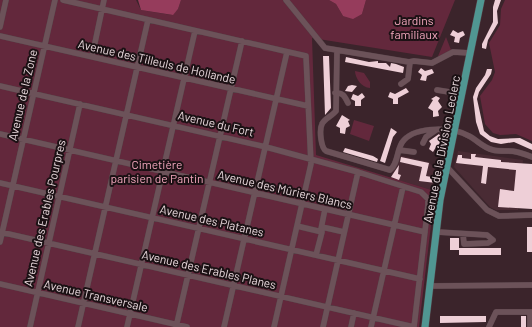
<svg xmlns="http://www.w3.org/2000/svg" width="532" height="327" viewBox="0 0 532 327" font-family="Barlow,sans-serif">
<rect width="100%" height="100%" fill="#3b242b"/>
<!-- built -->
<path fill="#492b34" d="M458,151L523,160L518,210H496L490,207L454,167Z
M398,155L429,162L438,173L435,191L391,178Z"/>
<!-- green -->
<path fill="#63283c" d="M0,0H136L141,10L172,15L178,9L181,0H329L336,4L343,16L362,14L366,0H455L432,57L312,38L316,155L435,191L419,327H0Z
M505,0H532V141L516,134L500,135L493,133L485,124L480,96L492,80L495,72L489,43L500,25L501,9Z
M446,37L451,50L436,61Z
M355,71L364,73L370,82V88C362,88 355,78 355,71Z
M354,120L374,126L369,141L350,134Z"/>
<!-- forest -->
<path fill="#963c5c" d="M138,0H181L178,9L173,15L141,10Z
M329,0H366L362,14L353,19L343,16L336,4Z"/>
<!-- building -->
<path fill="#eecfd7" d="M495,0H501L497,11L498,23L488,40L486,49L482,48V44L493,22V7Z
M453,30L458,33L463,31L465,35L460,38L459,43L454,42L455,37L450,35Z
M323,56H329L331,108L325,115Z
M346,57L369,62L378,61V63H386L390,67L391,63L396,64L404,67L403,73L345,62Z
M421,68L425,71L432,69L434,73L427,76L426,81L420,80L422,75L418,72Z
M487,69H492L491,74L479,92L477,99L484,131L490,136L498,139L520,138L532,144V150L514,142L501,144L491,142L480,134L476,122L473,97L476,88L485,75Z
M352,85L357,86L352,92L345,91L348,86Z
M406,88L409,92L398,98V104H393V99L388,97L390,92L395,94Z
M362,93L365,97L361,100V106H355V101L351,99L353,94L358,96Z
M436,96L440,98L438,101L442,107L438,111L439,116L433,117V111L428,108L433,100L431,99Z
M342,115L350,120L348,121L350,126L346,128L345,134L340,133V128L336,126Z
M391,128L397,132L393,137L385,163L380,161Z
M439,134L443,141L441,142V147H436L433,152L429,149L431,144L429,141Z
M345,148L373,156L378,159L377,162L343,152Z
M471,154H476L475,157L501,160V162L532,164V209L498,207L500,189L514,191L516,170L488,167L486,184L481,183L483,166L456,163L458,155H462V158L471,159Z
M401,157L429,163L426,176L437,178L436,183L419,181L422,167L400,162Z
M399,165L398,174L401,175L399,180L391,177Z
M527,227H532V252H527Z
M450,238H459V248H501V255H459V250H450Z
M440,316H486V322L440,323Z
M521,316H526V327H521Z"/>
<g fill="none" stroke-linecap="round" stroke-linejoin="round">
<!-- minor casing -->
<g stroke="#544247" stroke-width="6">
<path id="minor" d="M63,0L306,56L311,164L274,327
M286,0L325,48L409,62L414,61L432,63L453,52L470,53
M0,27L6,0
M0,36L308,106
M337,51L336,111C332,116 324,119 322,124C319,130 321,148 326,151L390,170C399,163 396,148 404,140C417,126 453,127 469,136C477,140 483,148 493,150C501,152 509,150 517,152C522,153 527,155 532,157
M92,57L104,0
M401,84L408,79L410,62
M0,86L266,147L358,172L421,192L428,199V205L414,327
M437,90L462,94
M335,93C343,92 345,97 348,103
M0,134L425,232
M423,143L426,137L436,130
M399,150L414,152
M447,167L487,210L499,216L532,215
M0,183L420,279
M297,226L322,232L316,255
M322,227L344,232
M321,229L325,209
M0,232L414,327
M437,232L487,235L493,240L488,243L464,244L463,234
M0,242L55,0
M0,284L187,327
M430,286L532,285
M530,312V327
M30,327L80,104
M78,327L148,20
M127,327L195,31
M176,327L242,41
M224,327L287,52
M323,327L358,172
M351,327L354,313
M371,327L403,187
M489,327L496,312H532"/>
</g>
<!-- major casing -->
<g stroke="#544247" stroke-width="8">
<path id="major" d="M425,327L440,200L481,0"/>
</g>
<!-- minor -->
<use href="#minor" stroke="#6c5259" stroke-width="5.5"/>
<!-- major -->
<use href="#major" stroke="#509692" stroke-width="7"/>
</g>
<g text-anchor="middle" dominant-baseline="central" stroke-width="4" stroke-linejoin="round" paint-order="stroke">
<!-- park labels -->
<g font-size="12" fill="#f3a7bd" stroke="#1b1114">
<text x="414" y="20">Jardins<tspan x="414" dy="14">familiaux</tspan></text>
<text x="157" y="164">Cimetière<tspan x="157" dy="14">parisien de Pantin</tspan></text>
</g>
<!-- street labels -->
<g font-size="12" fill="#e7d7db" stroke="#1b1114">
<text transform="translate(157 61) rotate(13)">Avenue des Tilleuls de Hollande</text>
<text transform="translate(22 95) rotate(-77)">Avenue de la Zone</text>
<text transform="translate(216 123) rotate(13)">Avenue du Fort</text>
<text transform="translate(441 149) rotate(-79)">Avenue de la Division Leclerc</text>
<text transform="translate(285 189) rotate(13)">Avenue des Mûriers Blancs</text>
<text transform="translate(44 213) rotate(-77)">Avenue des Erables Pourpres</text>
<text transform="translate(212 220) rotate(13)">Avenue des Platanes</text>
<text transform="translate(209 269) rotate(13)">Avenue des Erables Planes</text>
<text transform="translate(96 295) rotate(13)">Avenue Transversale</text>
</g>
</g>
</svg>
